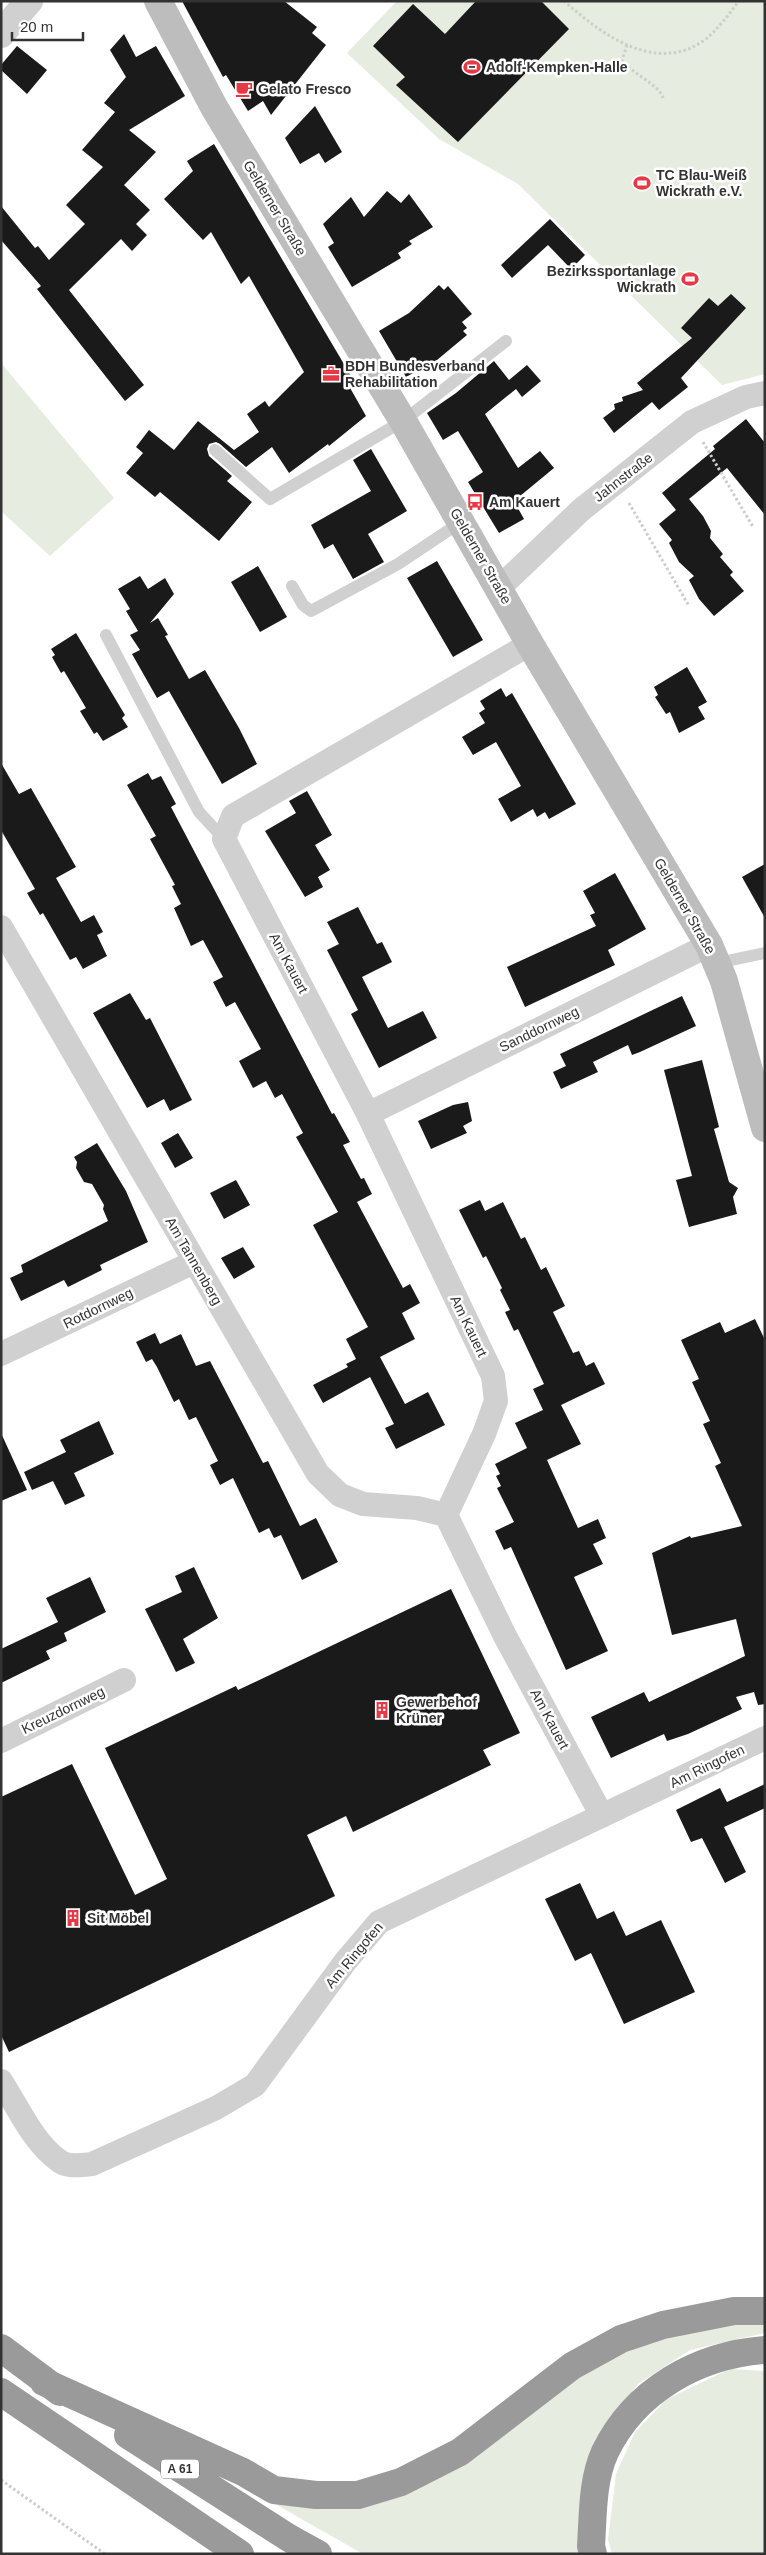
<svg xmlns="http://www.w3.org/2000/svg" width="766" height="2555" viewBox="0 0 766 2555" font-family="Helvetica,sans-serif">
<rect width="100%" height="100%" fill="#fff"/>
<!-- green -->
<path fill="#e6ecdf" d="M397,1H765V374L722,385L518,184L439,139L347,53Z
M1,363L114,498L50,556L1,511Z
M765,2321V2333L690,2350L638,2384L603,2429L582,2483L581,2513L583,2554H363L270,2501L351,2506L602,2361L657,2333Z
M730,2369L765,2371V2554H612L608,2540L616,2474L635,2432L667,2399Z"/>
<!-- building -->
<path fill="#1a1a1a" d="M182,1H284L317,27L312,33L326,45L271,115L263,101L248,111L226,75L223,77Z
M476,1H541L569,29L458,142L396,85L405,77L373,46L413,4L445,34Z
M124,34L136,57L156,46L185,96L129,130L156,152L124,185L150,210L136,224L147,235L132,251L121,239L69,290L144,385L125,401L37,289L41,286L1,240V206L35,248L38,246L49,260L85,224L66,205L103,167L82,150L115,112L104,103L126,77L110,50Z
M17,46L47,70L27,94L1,70V65Z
M315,106L342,152L325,163L319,153L300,164L285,138Z
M214,144L351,376L345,379L366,416L329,446L328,444L289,473L272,447L246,467L220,444L216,442L209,444L207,449L209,456L232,476L227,481L252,502L219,541L160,492L155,497L126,473L143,453L136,447L149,430L174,450L198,421L234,450L259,432L247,414L265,401L269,407L304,372L249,276L241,284L211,232L203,240L164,199L193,171L187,161Z
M387,191L401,203L409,194L433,227L409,241L412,244L398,253L401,258L352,287L328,247L334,243L323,224L351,197L364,217Z
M550,219L585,255L571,269L548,245L512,278L501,265Z
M439,285L444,290L448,286L472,314L462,322L467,328L463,331L467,335L437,360L406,377L379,331L409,313Z
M731,294L746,308L681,378L688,387L659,410L652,402L614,433L603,418L615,409L614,404L623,401L622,397L643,390L637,383L692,338L681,328L709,298L718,306Z
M494,361L509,380L527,365L541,381L522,397L516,389L485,414L518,468L540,451L554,468L514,501L524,519L499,533L468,482L483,472L458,431L443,440L427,413L456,393Z
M746,419L765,443V515L727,468L689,499L703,516L711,531L710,538L723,554L720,557L733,572L730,575L744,591L714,616L699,599L689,580L694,576L679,562L669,543L672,540L659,524L682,505L676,510L662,493L715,449L713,446Z
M371,449L407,511L368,534L384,562L353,579L333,544L324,549L311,525L371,491L353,460Z
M437,561L483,640L453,657L407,578Z
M258,566L287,617L260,632L231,582Z
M140,576L148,589L165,578L174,594L150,623L158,618L168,635L165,636L189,679L205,670L239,728L257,764L222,784L169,691L157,698L132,654L140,650L130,635L138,631L126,611L130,609L118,589Z
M76,633L125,715L122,718L128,727L103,741L97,732L94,734L80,711L86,708L64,671L61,673L52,657L55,655L51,649Z
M687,667L707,702L698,707L705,719L679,733L670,712L666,714L655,697L658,695L654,687Z
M501,688L506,697L512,693L576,804L549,819L545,812L537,817L533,809L511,822L498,799L521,786L496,742L473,755L462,737L485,723L479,713L485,709L480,701Z
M1,763L19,794L31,788L76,867L56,878L81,922L94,915L103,932L97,935L107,956L83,969L76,957L70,960L43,913L40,915L27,893L35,889L1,830Z
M148,773L152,780L161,776L176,804L171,807L332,1114L334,1113L350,1142L343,1145L361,1179L364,1178L372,1194L357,1202L403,1288L410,1284L420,1303L402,1313L415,1339L380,1357L405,1404L428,1392L445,1425L396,1449L385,1428L394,1424L370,1377L323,1403L313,1385L348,1367L346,1364L356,1359L346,1339L368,1327L313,1225L338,1212L296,1137L303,1133L282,1094L275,1098L266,1081L253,1088L239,1061L261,1049L235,1002L226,1007L213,982L223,977L203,940L191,946L174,908L181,904L172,886L175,885L150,839L156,836L127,785Z
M307,791L332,835L315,845L330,870L318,877L323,887L305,897L265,831L296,813L289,801Z
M765,864V918L742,877Z
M615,873L646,929L608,950L615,965L525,1007L507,967L596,926L590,915L595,913L583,891Z
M358,907L377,944L382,942L392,962L362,977L388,1028L423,1011L437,1038L379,1068L351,1014L358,1010L327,950L339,944L327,922Z
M130,993L146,1020L150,1018L192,1100L170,1111L164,1099L147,1108L93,1013Z
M682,996L696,1026L640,1052L632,1055L628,1045L593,1062L598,1072L561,1089L553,1072L566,1066L560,1054Z
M702,1060L719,1127L714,1129L729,1182L738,1188L733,1197L737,1214L689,1227L676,1180L692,1176L664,1070Z
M468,1102L472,1121L463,1126L467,1133L431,1149L418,1121L453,1105Z
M178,1133L193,1158L175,1168L161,1143Z
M97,1143L126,1191L148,1242L100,1265L102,1270L68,1287L64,1280L21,1301L10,1278L23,1272L21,1265L108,1221L103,1209L104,1205L92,1184L84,1182L76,1168L77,1162L74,1157Z
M236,1180L250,1205L224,1219L210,1193Z
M480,1200L485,1211L503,1202L521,1239L525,1237L541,1270L546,1267L565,1306L553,1312L573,1353L579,1351L586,1366L594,1362L605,1384L561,1405L581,1444L547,1460L578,1528L598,1519L606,1538L593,1544L603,1564L574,1577L608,1651L566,1670L511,1547L504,1550L495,1531L514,1522L497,1488L501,1486L496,1476L500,1474L495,1464L527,1448L515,1423L543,1410L533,1389L544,1384L518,1329L514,1331L505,1312L510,1310L500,1290L502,1288L486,1256L483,1258L459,1210Z
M243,1247L255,1267L234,1279L221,1258Z
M755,1319L765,1340V1704L758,1705L754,1692L736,1697L742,1709L688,1734L667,1741L664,1734L611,1758L591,1717L644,1692L649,1702L745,1656L736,1619L672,1635L652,1553L690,1536L691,1538L742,1526L715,1466L721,1463L703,1424L710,1421L692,1382L699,1379L681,1340L720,1322L725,1333Z
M155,1333L160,1344L181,1334L196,1366L210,1361L263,1463L268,1461L300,1526L316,1518L338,1562L302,1580L281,1535L274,1538L269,1528L259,1533L233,1478L220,1485L210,1465L218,1461L196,1417L189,1420L179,1399L174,1402L157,1367L152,1359L146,1362L136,1342Z
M99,1421L114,1454L74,1473L85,1496L65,1505L53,1481L32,1490L24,1472L66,1452L60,1440Z
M1,1433L27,1490L1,1501Z
M194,1567L218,1618L183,1639L195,1663L176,1672L145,1609L182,1592L175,1576Z
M90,1577L106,1612L64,1633L67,1641L46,1651L50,1659L1,1683V1649L58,1622L46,1598Z
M451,1589L520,1733L483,1750L491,1765L353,1832L346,1816L307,1835L335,1896L9,2052L1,2035V1797L72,1764L135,1895L167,1879L105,1748L236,1686L238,1690Z
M765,1784V1808L724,1827L746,1872L725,1883L702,1838L691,1842L676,1810L720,1788L727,1802Z
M580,1883L597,1919L614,1911L626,1936L661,1920L695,1992L624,2024L591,1953L575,1961L545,1899Z"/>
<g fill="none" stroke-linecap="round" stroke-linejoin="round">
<!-- path -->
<path stroke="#cdcdcd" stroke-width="3" stroke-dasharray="2.5 2.5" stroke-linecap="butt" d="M564,1C599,32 652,73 700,43C716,33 727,16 739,1
M627,45L622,60C632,74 660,85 663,98
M703,442L753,527
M629,503L689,606
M1,2480L105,2554"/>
<!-- service -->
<path stroke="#d0d0d0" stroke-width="12" d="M215,450L270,499L403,421L506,341
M292,586L303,605L311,611L398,564L461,522
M106,635L199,812L224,839
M717,963L765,953"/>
<!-- minor -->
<path stroke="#d0d0d0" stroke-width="24" d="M499,588L581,510L692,422L746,397L765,393
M530,644L233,816L224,839L368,1114L493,1376L496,1401L484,1434L446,1515L505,1636L602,1816
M1,927L318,1474L340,1495L363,1504L417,1508L446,1515
M368,1114L709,945
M1,1354L194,1262
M1,1741L124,1680
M1,2081C18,2107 33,2142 58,2160C67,2168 81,2165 92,2164L216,2108L255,2085L345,1962L379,1922L765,1738"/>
<!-- tertiary -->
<path stroke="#d0d0d0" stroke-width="28" d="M1,34L29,1"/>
<!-- secondary -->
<path stroke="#bdbdbd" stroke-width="28" d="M158,1L214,107L403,421L530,644L709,945L724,981L765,1128"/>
<!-- motorway -->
<path stroke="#9a9a9a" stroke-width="28" d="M1,2348L60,2392
M44,2382L243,2472L274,2490L316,2495H358L401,2482L460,2452L572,2366L621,2339L663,2325L734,2311H765
M1,2392L240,2554
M128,2435L289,2538L318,2554
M593,2554L591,2546C593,2516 592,2480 605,2452C635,2390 698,2355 765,2350"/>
</g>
<!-- icons -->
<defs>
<g id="stadium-bare" transform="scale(1.35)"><path d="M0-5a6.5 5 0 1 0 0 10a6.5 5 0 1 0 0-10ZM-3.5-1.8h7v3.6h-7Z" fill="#e63946" stroke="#fff" stroke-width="2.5" paint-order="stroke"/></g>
<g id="cafe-bare" transform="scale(1.35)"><path d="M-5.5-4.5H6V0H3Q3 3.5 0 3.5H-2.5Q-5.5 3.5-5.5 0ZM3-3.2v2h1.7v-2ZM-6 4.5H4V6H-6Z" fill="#e63946" stroke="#fff" stroke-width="2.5" paint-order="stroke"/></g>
<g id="office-bare" transform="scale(1.35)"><path d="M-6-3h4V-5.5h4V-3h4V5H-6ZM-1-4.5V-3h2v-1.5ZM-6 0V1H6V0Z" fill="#e63946" stroke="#fff" stroke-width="2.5" paint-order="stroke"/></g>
<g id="bus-bare" transform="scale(1.35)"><path d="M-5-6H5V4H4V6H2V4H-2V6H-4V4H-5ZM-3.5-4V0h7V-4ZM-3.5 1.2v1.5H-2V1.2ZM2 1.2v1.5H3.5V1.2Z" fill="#e63946" stroke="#fff" stroke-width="2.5" paint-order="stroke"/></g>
<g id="building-bare" transform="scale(1.35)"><path d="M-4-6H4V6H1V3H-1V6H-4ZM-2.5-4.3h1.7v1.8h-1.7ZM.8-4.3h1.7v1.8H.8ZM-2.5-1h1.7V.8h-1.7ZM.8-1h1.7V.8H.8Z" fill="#e63946" stroke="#fff" stroke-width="2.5" paint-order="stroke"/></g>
</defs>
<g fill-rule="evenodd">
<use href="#stadium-bare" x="472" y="67"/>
<use href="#cafe-bare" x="244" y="89"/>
<use href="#stadium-bare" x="642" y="183"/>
<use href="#stadium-bare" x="690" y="279"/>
<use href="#office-bare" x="331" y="374"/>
<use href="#bus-bare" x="475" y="502"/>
<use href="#building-bare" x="382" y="1710"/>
<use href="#building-bare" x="73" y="1918"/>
</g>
<g text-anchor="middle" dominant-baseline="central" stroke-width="5" stroke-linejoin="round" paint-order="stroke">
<!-- shield labels -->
<rect fill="#fff" stroke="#707070" stroke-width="1" x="161" y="2459.5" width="38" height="19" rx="4"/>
<g font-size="12" font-weight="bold" fill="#333">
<text x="180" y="2469">A 61</text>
</g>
<!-- poi labels -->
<g font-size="14" font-weight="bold" fill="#333" stroke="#fff" text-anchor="start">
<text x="486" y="67">Adolf-Kempken-Halle</text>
<text x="258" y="89">Gelato Fresco</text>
<text x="656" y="175">TC Blau-Weiß<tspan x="656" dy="16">Wickrath e.V.</tspan></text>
<text x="676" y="271" text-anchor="end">Bezirkssportanlage<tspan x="676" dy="16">Wickrath</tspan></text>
<text x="345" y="366">BDH Bundesverband<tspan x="345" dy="16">Rehabilitation</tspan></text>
<text x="489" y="502">Am Kauert</text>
<text x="396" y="1702">Gewerbehof<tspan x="396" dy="16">Krüner</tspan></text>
<text x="87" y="1918">Sit Möbel</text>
</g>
<!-- street labels -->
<g font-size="14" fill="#333" stroke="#fff">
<text transform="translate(275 208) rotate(59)">Gelderner Straße</text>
<text transform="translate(623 477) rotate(-38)">Jahnstraße</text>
<text transform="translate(481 556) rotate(60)">Gelderner Straße</text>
<text transform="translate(685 906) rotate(60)">Gelderner Straße</text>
<text transform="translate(289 963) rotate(62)">Am Kauert</text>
<text transform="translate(539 1029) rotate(-26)">Sanddornweg</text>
<text transform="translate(194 1261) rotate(60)">Am Tannenberg</text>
<text transform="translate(98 1308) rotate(-26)">Rotdornweg</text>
<text transform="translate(469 1326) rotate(64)">Am Kauert</text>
<text transform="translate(63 1710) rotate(-26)">Kreuzdornweg</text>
<text transform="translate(550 1719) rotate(62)">Am Kauert</text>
<text transform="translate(707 1766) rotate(-26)">Am Ringofen</text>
<text transform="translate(354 1955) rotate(-50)">Am Ringofen</text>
</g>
</g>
<!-- border -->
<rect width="766" height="2555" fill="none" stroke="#333333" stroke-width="5"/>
<!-- scale -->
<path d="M12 32v8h71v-8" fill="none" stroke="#333333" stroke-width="2.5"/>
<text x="20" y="32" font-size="15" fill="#333333" stroke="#ffffff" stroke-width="4" paint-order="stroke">20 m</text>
</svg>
